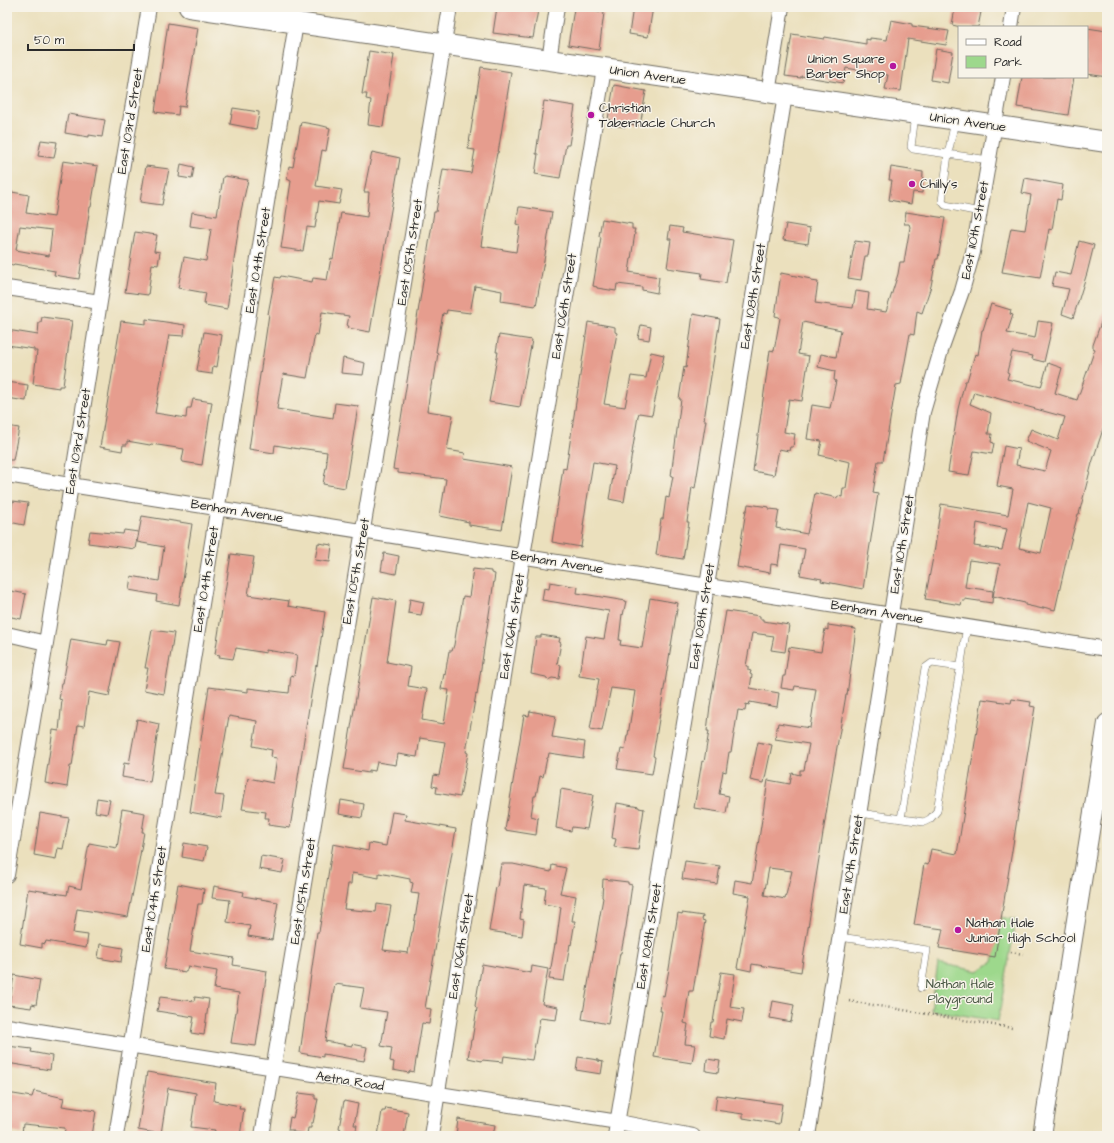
<svg xmlns="http://www.w3.org/2000/svg" width="1114" height="1143" viewBox="0 0 1114 1143" font-family="'Architects Daughter',sans-serif">
<rect width="100%" height="100%" fill="#f7f3e8"/>
<filter id="ink" filterUnits="userSpaceOnUse"><feTurbulence type="fractalNoise" baseFrequency=".025" numOctaves="2"/><feDisplacementMap in="SourceGraphic" scale="8" xChannelSelector="R" yChannelSelector="G"/><feConvolveMatrix kernelMatrix="1 2 1 2 8 2 1 2 1" color-interpolation-filters="sRGB"/></filter>
<filter id="wash" filterUnits="userSpaceOnUse"><feTurbulence type="fractalNoise" baseFrequency=".012" numOctaves="4" result="noise"/><feDisplacementMap in="SourceGraphic" scale="16" xChannelSelector="R" yChannelSelector="G"/><feGaussianBlur stdDeviation="0.9" result="paint"/><feColorMatrix in="noise" values="0 0 0 0 0 0 0 0 0 0 0 0 0 0 0 0 0 1.4 0 .05"/><feComposite in="paint" operator="in"/></filter>
<g filter="url(#wash)">
<rect width="100%" height="100%" fill="#ebe0bd"/>
<!-- green -->
<path fill="#9dd88c" stroke="#64825c" d="M1000,917L1016,920L998,1021L931,1010L938,963L978,971L993,962Z"/>
<g id="blocks">
<!-- building -->
<path fill="#e69d8e" fill-rule="evenodd" d="M497,7H517L538,10L533,38L493,33Z
M578,7H592V11L604,13L599,50L568,45L574,9L577,10Z
M633,7H653L648,37L629,34Z
M955,8L981,12L978,27H961L952,25Z
M891,20L912,24V26L949,31L946,45L908,39L901,91L885,89L888,75L846,68L843,83L801,76V78L785,76L792,34L824,39L825,37L866,44V39L870,40V38L887,40Z
M168,23L198,28L185,107L179,106L178,115L155,112Z
M1087,28L1107,31V77L1087,74Z
M936,49L953,52L948,83L931,80Z
M369,51L394,55L383,127L368,125L371,100L366,99L367,94H362Z
M481,67L511,72L498,153H497L489,193L481,246L516,252L520,225L516,224L519,207H522L552,212L545,255L536,306L501,301L502,291L475,286L470,313L447,310L446,314L443,313L436,352L438,353L434,380H432L427,411L453,415L447,450L465,453L464,459L512,467L502,530L469,525V522L440,516L446,479L398,473V470L393,469L434,212H436L443,169L471,173L475,150L468,149Z
M1022,77H1074L1068,115L1017,107Z
M614,85L646,91L640,126L625,123V127L610,125L611,120L608,119Z
M544,101L575,106L569,145H566L560,178L535,174L538,154H536L538,140Z
M233,108L259,112V114L256,129L230,124Z
M68,114L105,120L102,137L89,135V137L65,133Z
M301,122L323,126L330,128L326,151L322,150L316,186L342,190L339,204L319,201L315,228L307,227L303,251L281,248L291,181L287,179L289,166L293,167Z
M41,140L57,142L54,158L38,156Z
M372,152L400,158L370,332L348,328L349,326H347L349,316L322,312L318,335L315,334L307,378L283,374L277,409L333,418L335,403L358,406L345,488L323,484L327,462L326,459L327,452L299,448V449L275,445L274,453L249,449L269,314H268L275,277L280,278L281,276L312,282L313,278L327,280L331,258L333,259L341,213L367,217L369,192H364Z
M63,161L98,166L91,207H90L79,279L54,275L55,271L14,264L13,265L7,264V223L12,192L29,195L26,213L54,217ZM20,226L52,230L49,256L16,250Z
M181,164L194,167L192,179L179,177Z
M146,166L169,169L162,205L140,202Z
M891,167L923,172L922,193L913,192L911,204L889,200L892,180H889Z
M225,176L248,180L241,211L227,309L205,305V303H204L206,293L178,288L184,257L206,261L211,229L190,226L192,212L217,216L223,177Z
M1025,178L1063,185L1061,200L1057,199L1052,230L1049,229L1040,278L1002,272L1011,228L1025,230L1031,195L1022,193Z
M906,212L945,218L938,259H936L931,286L922,313L917,311L914,335L910,334L901,384L896,385L883,461H878L873,493L878,494L863,589L821,581L822,579L800,575L805,549L781,545L778,565L771,564L770,573L737,567L746,510H747L748,504L769,507V509L779,510L776,528L807,534L815,493L838,498V496L842,497L843,488H846L850,462L819,455L822,441L807,439L812,405L830,408L836,381L834,380L835,371L818,367L821,354L836,357L841,330L803,322L798,354L809,356L802,401L789,399L784,432L795,434L793,447H790L789,451L779,449L774,475L753,471L770,350L774,351L780,318L779,317L775,316L781,273L811,279V281L818,282L815,303L853,308L856,291L869,293L867,309L886,312L898,274L900,262H904L910,227L909,224H904Z
M602,219L632,224V229H635L634,233H635L629,272L659,277L657,293L642,290V287L617,284L616,291L597,288V287L593,286L601,237L599,236Z
M786,224L810,228L808,244L783,240Z
M670,226L683,228L682,232L733,240L726,283L701,279L702,273L667,268L671,239H668Z
M135,232L157,235L154,251L160,252L158,265L152,264L148,295L125,292Z
M855,241L870,243L868,256H865L861,280L848,278Z
M1079,241L1094,245L1087,273L1073,318L1062,314L1069,289L1052,286L1055,272L1071,275Z
M991,304L1011,310L1010,314L1013,315L1007,333L1035,338L1038,321L1053,323L1044,362L1032,359L1033,356L1012,352L1007,372L1009,373L1007,379L1041,387L1048,363L1062,368L1055,393L1077,400L1095,349L1093,348V345L1105,311L1107,312V417L1092,463L1079,514H1078L1070,544L1055,610L1043,607V609L1025,605V603L993,596L1000,564L969,560L965,587L993,591L992,603L965,599V601H962L961,605L925,599L935,547L941,504L1008,515L1013,489L997,486L1004,446L1019,449L1016,465L1045,471L1051,451L1026,441L1031,429L1058,440L1065,417L974,392L970,404L991,413L988,434H992L991,442L994,443L992,454L974,451L969,475L948,472L958,409L965,381H967L975,354L978,355L982,330H983ZM1028,502L1051,508L1041,553L1019,548ZM977,523L1007,529L1002,550L974,546Z
M693,314L720,319L708,395L704,420H706L695,488L692,487L687,522H689L683,559L656,555L661,519H663L666,497L669,498L673,476H671L681,399H679L684,367L686,368Z
M42,317L72,321L63,386H59V388L33,384L37,351H34V349L7,345V330L38,335L39,322H41Z
M146,319L185,325L184,336L169,335L155,413L186,418L187,408H191L193,399L212,402L202,465L183,462L182,460L184,449L151,444L150,445L127,441V445H123L122,451L100,447L121,321L146,324Z
M588,322L615,327V332L617,333L604,404L625,407L631,376L646,378L651,352L664,355L652,415L639,413L638,416L624,502L609,499L615,466L593,462L586,506L583,526H584L581,547L552,542L563,468L566,469L569,449Z
M641,325L651,327L649,340L638,338Z
M204,332L222,335L217,367L213,366L212,374L198,372L197,370Z
M499,335L532,340L520,407L489,402L498,352H496Z
M343,358L365,363L363,375L341,373Z
M7,382L28,385L26,401L7,398Z
M7,426L19,428L13,460H7Z
M13,501L28,503L24,525L9,522Z
M142,516L192,524L179,605L156,601L157,595L129,590L131,576L159,581L164,547L137,542Z
M124,530L138,532L135,549L88,543L90,531L123,534Z
M318,543L332,545L330,562L315,560Z
M384,553L399,556L396,574L381,571Z
M231,554L254,557L248,595L289,601L288,606L325,612L317,666L316,665L311,695L290,828L268,825L269,818H265L266,812L242,809L248,778L273,783L277,758L271,757L272,750L253,746L257,721L229,716L215,795L224,796L221,818L190,812L209,687L248,692V688L289,693L291,675L294,676L297,655L266,650V653L236,648L233,659L219,657L220,655L215,654Z
M473,569L491,571V573L495,574L477,695L476,694L466,752L468,753L460,797L436,793L437,787L432,786L434,775L439,776L445,742L420,738L417,757L398,754L396,765L377,762L375,771L369,770V773L344,769L373,597L396,601L387,662L411,667L408,686L427,689L422,720L444,724L449,690L441,689L444,674L445,675L449,651H452L454,645L458,621H459L463,596L469,597Z
M550,582L578,587L577,593L626,601L623,615L622,614L619,640H621L620,645L642,648L650,598L678,603L653,756L655,757L652,774L617,769L621,749L625,750L627,735H628L635,691L611,688L602,731L590,729L599,679L579,676L581,662H582L586,636L604,639L609,611L542,600L544,588L549,589Z
M11,591L26,594L21,619L7,616Z
M410,599L424,602L421,615L408,613Z
M726,611L760,616V619H763V621L789,625L785,652L771,650L774,636L752,633L746,666H748V670L751,671L750,674L752,675L750,688L779,693L777,707L750,702L749,705L746,704L745,711L738,710L731,752H729L726,772L723,771L719,794L729,796L726,813L694,808L702,761L704,762L709,731H707L710,706Z
M828,625L856,629L847,695H846L832,776L801,972L752,964L751,971L737,968L750,896L733,893L735,880L752,883L753,878L768,780L790,784L792,773L800,775V770H804L809,744L775,739L778,723L810,728L816,689L795,686L794,690L781,688L783,676H785L789,647L821,652L825,629L828,630ZM769,868L792,871L785,899L764,895Z
M152,630L174,633L164,694L144,690L148,668H145Z
M541,635L560,638L559,642L561,643L557,664L561,665L559,679L552,678L548,680L546,677L531,674L536,637H541Z
M71,639L107,645L108,640L120,642L109,696L89,692L84,726L78,725L72,766H70L67,787L45,783L53,730L59,731L62,700L59,699L62,683H63Z
M982,699L1011,703L1012,699L1031,702L1030,706L1035,707L995,957L939,948L943,929L914,925L924,864L928,865L931,849L957,854Z
M530,711L556,716L552,737L585,742L583,758L549,753L548,758H547L543,777L540,776L536,796H534L531,816L538,818L536,835L505,830L524,715L529,716Z
M137,719L159,724L150,782L122,777L124,763L129,764Z
M758,742L772,745L764,783L750,780Z
M561,789L593,795L587,829L572,827L571,831L556,828Z
M97,798L110,800L107,814L95,812Z
M341,800L364,804L362,818L339,814Z
M617,803L639,807V808L644,809L638,850L614,847L616,839L612,838Z
M122,809L145,813L142,832H144L139,861L128,917L77,909L73,933L88,935L86,948L46,941L45,944L42,943V948L20,944L28,889L67,895L69,886L81,889L89,843L117,848L121,822H120Z
M392,812L406,814L405,820L456,829L425,1008L431,1009L429,1024L422,1023L414,1072L410,1071L409,1073L393,1070L394,1062L390,1061L392,1048L381,1046L387,1012L360,1008L364,988L335,984L325,1041L352,1046V1044L367,1047L364,1061L323,1054V1057L300,1053L317,932H319L333,844L368,851L369,843L386,846ZM352,873L379,878V873L410,879V882L413,883L411,893L419,894L413,932H412L408,953L383,950L391,906L377,904L376,912L344,909L348,884H351Z
M40,813L69,818L63,849L58,848L56,859L34,855Z
M184,843L207,847L204,861L182,857Z
M261,856L285,860L282,873L259,869Z
M685,861L720,866L717,884L682,879Z
M501,864H513L551,872L552,865L566,868L560,893L576,896L572,921H575L571,945L570,944L564,981L549,979L555,944H556L561,907L544,904L546,888L524,885L520,919L524,920L522,936L489,931L496,887H497Z
M603,879L628,882V884L632,885L626,927L621,953H620L608,1024L582,1019L603,898L602,897Z
M178,884L204,889L202,904H198L190,951L234,958L233,965L267,971L256,1046L231,1043L239,993L214,989L217,971L188,966L186,972L164,969Z
M214,886L244,892L243,896L278,902L272,940L248,936L250,926L227,922L230,900L212,898Z
M678,913L682,914V913L703,916L702,920L705,921L693,991H689L684,1023L688,1024L685,1044L695,1045L692,1063L654,1057L662,1011H660L662,995L664,996L669,969Z
M100,944L123,948L121,962L98,958Z
M482,964L531,973L532,966L548,969L542,1004L558,1007L556,1020L540,1018L532,1060L504,1056L503,1062L482,1060V1061L468,1058L471,1040H472L477,1008L475,1006Z
M721,972L735,974L730,1007L744,1009L742,1022L727,1019L724,1039L709,1036L711,1022H713Z
M14,975L40,980L36,1005L32,1004L31,1008L9,1005Z
M160,997L194,1001L195,997L209,999L204,1035L191,1033L194,1017L157,1011Z
M773,1001L794,1005L791,1022L770,1018Z
M7,1046L32,1049L31,1052L52,1056L50,1070L7,1063Z
M578,1057L598,1060V1061L603,1062L601,1074L576,1070Z
M707,1059L720,1061L718,1073L706,1071Z
M147,1072L216,1083L214,1101L240,1106L239,1109H244L240,1136H216V1134H214L215,1130L191,1127L196,1093L168,1088L161,1134L138,1130Z
M34,1091L64,1098L62,1106L96,1111L92,1136H64L65,1128L23,1124L22,1134L7,1131V1093L32,1097Z
M299,1093L315,1095V1099H318L313,1123H311V1128H308L307,1134L293,1132V1130H288L290,1117L293,1118Z
M717,1095L782,1104L779,1124L743,1118V1114L715,1110Z
M344,1101L358,1104L354,1125H357L355,1136H340L341,1129L339,1128Z
M386,1108L408,1112L404,1136H378L382,1111H385Z
M458,1119L495,1125L493,1136H456Z"/>
</g>
</g>
<g filter="url(#ink)">
<use href="#blocks" fill-opacity="0" stroke="#6e6a5e" stroke-width="1"/>
<g fill="none" stroke-linecap="round" stroke-linejoin="round">
<!-- service casing -->
<g stroke="#6e6a5e" stroke-width="8">
<path id="service" d="M915,115L911,147L913,149L989,160
M955,121L948,154L942,201L945,205L980,212
M859,813L924,822L930,819L937,811L967,626
M901,819L925,668L932,663L960,667
M840,937L927,950L921,988"/>
</g>
<!-- minor casing -->
<g stroke="#6e6a5e" stroke-width="16">
<path id="minor" d="M1011,27L1014,7
M549,60L557,7
M768,93L782,7
M7,288L100,302
M7,475L1107,649
M7,634L46,643
M7,875L46,643L100,302L149,7
M7,1026L618,1122L693,1136
M116,1136L296,23
M262,1136L450,7
M431,1136L523,556L604,69
M615,1136L707,586L785,95
M808,1136L923,412L942,347L962,291L973,252L1003,77"/>
</g>
<!-- tertiary casing -->
<g stroke="#6e6a5e" stroke-width="20">
<path id="tertiary" d="M1042,1136L1107,723"/>
</g>
<!-- secondary casing -->
<g stroke="#6e6a5e" stroke-width="22">
<path id="secondary" d="M189,7L1107,142"/>
</g>
<!-- path -->
<path stroke="#6e6a5e" stroke-width="2.5" stroke-dasharray="1 3" stroke-linecap="butt" d="M1011,952L1023,954
M849,1001L1012,1028
M935,1015L936,1011"/>
<!-- service -->
<use href="#service" stroke="#fff" stroke-width="7"/>
<!-- minor -->
<use href="#minor" stroke="#fff" stroke-width="14"/>
<!-- tertiary -->
<use href="#tertiary" stroke="#fff" stroke-width="18"/>
<!-- secondary -->
<use href="#secondary" stroke="#fff" stroke-width="20"/>
</g>
</g>
<!-- markers -->
<g fill="#b5179e" stroke="#f7f3e8" stroke-width="1.5">
<circle cx="893" cy="66" r="4"/>
<circle cx="591" cy="115" r="4"/>
<circle cx="912" cy="184" r="4"/>
<circle cx="958" cy="930" r="4"/>
</g>
<g text-anchor="middle" dominant-baseline="central" stroke-width="3" stroke-linejoin="round" paint-order="stroke">
<!-- poi labels -->
<g font-size="13" fill="#2b2b2b" stroke="#f7f3e8" text-anchor="start">
<text x="885" y="59" text-anchor="end">Union Square<tspan x="885" dy="15">Barber Shop</tspan></text>
<text x="599" y="108">Christian<tspan x="599" dy="15">Tabernacle Church</tspan></text>
<text x="920" y="184">Chilly's</text>
<text x="966" y="923">Nathan Hale<tspan x="966" dy="15">Junior High School</tspan></text>
</g>
<!-- street labels -->
<g font-size="13" fill="#2b2b2b" stroke="#f7f3e8">
<text transform="translate(648 75) rotate(8)">Union Avenue</text>
<text transform="translate(130 121) rotate(-81)">East 103rd Street</text>
<text transform="translate(968 122) rotate(8)">Union Avenue</text>
<text transform="translate(975 230) rotate(-79)">East 110th Street</text>
<text transform="translate(410 252) rotate(-81)">East 105th Street</text>
<text transform="translate(258 260) rotate(-81)">East 104th Street</text>
<text transform="translate(753 296) rotate(-81)">East 108th Street</text>
<text transform="translate(564 306) rotate(-81)">East 106th Street</text>
<text transform="translate(78 441) rotate(-81)">East 103rd Street</text>
<text transform="translate(237 511) rotate(9)">Benham Avenue</text>
<text transform="translate(902 544) rotate(-81)">East 110th Street</text>
<text transform="translate(557 562) rotate(9)">Benham Avenue</text>
<text transform="translate(356 571) rotate(-80)">East 105th Street</text>
<text transform="translate(206 579) rotate(-81)">East 104th Street</text>
<text transform="translate(877 612) rotate(9)">Benham Avenue</text>
<text transform="translate(702 616) rotate(-81)">East 108th Street</text>
<text transform="translate(512 626) rotate(-81)">East 106th Street</text>
<text transform="translate(851 864) rotate(-81)">East 110th Street</text>
<text transform="translate(303 891) rotate(-81)">East 105th Street</text>
<text transform="translate(154 899) rotate(-81)">East 104th Street</text>
<text transform="translate(649 936) rotate(-81)">East 108th Street</text>
<text transform="translate(461 946) rotate(-81)">East 106th Street</text>
<text transform="translate(350 1081) rotate(9)">Aetna Road</text>
</g>
<!-- park labels -->
<g font-size="13" fill="#485643" stroke="#f7f3e8">
<text x="960" y="984">Nathan Hale<tspan x="960" dy="15">Playground</tspan></text>
</g>
</g>
<!-- margin -->
<rect width="1114" height="1143" fill="none" stroke="#f7f3e8" stroke-width="24"/>
<!-- legend -->
<rect x="958" y="26" width="130" height="52" fill="#f7f3e8" stroke="#a5a39c"/>
<rect x="966" y="39" width="20" height="6" fill="#ffffff" stroke="#a5a39c"/>
<text x="994" y="46" font-size="12" fill="#2b2b2b">Road</text>
<rect x="966" y="56" width="20" height="12" fill="#9dd88c" stroke="#a5a39c"/>
<text x="994" y="66" font-size="12" fill="#2b2b2b">Park</text>
<!-- scale -->
<path d="M28 44v6h106v-6" fill="none" stroke="#2b2b2b" stroke-width="2"/>
<text x="34" y="44" font-size="12" fill="#2b2b2b" stroke="#f7f3e8" stroke-width="3" paint-order="stroke">50 m</text>
</svg>
